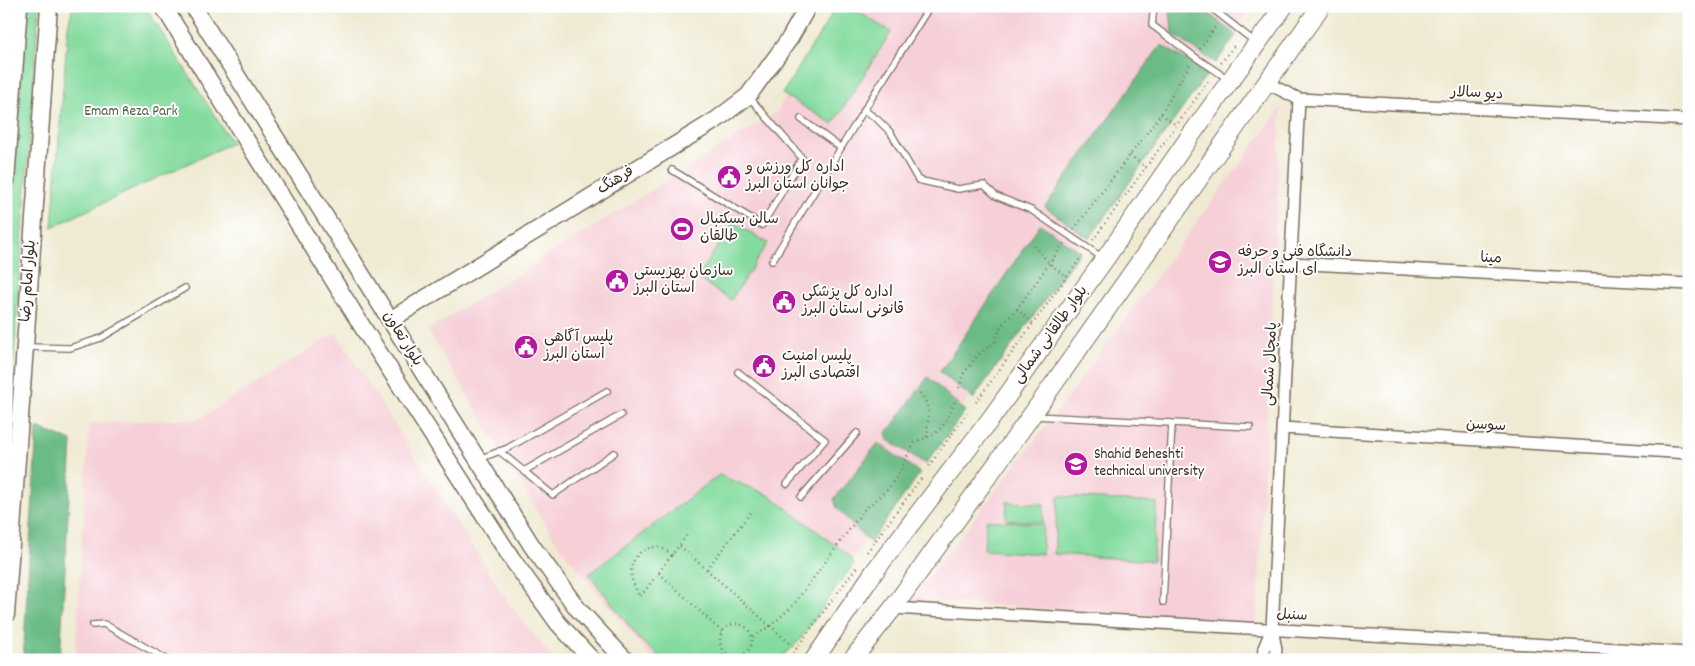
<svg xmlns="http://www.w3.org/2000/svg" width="1695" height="666" viewBox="0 0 1695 666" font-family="Dekko,'Playpen Sans Arabic',sans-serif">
<rect width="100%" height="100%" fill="#fff"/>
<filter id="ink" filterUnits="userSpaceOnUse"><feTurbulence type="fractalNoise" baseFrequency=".02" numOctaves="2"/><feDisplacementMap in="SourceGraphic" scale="10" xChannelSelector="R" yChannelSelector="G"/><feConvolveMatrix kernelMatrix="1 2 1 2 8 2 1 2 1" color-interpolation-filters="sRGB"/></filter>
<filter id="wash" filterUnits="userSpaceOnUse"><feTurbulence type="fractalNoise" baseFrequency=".0096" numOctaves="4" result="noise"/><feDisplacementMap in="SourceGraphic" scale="20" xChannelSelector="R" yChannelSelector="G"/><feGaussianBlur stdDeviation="1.12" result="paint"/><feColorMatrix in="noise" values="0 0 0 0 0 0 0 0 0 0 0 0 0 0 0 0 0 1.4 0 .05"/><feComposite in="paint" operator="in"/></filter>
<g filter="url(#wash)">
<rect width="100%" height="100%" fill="#efead2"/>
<!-- built -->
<path fill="#f6cfd7" d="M837,6H1252L784,654L775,660H654L648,655L554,539L428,330L777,112Z
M1281,108L1257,623L911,600L1053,417Z
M336,333L510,605L554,660H75L89,423L199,419Z"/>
<!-- green -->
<path fill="#84db9f" stroke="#60825e" d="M26,6H39L6,466V294Z
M73,6H145L232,143L52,227L68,26Z
M837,6H849L891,32L833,124L782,94Z
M733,222L768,243L731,300L697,278Z
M719,475L769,495L847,554L854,563L799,641L778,660H663L640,640L589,574Z
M1058,496L1157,503L1153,561L1054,554Z
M1007,502L1044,504L1043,522L1006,520Z
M986,520L1043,524L1042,554L984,550Z"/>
<!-- forest -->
<path fill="#6bbb86" stroke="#537252" d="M1169,6H1199L1236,35L1216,63L1173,35Z
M1161,45L1208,73L1089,239L1045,207Z
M1040,224L1080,252L973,399L940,372Z
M928,377L965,411L926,464L888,440L886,434Z
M37,428L72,441L60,660H23Z
M878,443L920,473L870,543L837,508L834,499Z"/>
</g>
<g filter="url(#ink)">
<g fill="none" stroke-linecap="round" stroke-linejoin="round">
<!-- service casing -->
<g stroke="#7a6d5d" stroke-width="8">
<path id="service" d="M1154,6L1152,25L1195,57L1228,79
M1209,6L1255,42
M864,110L930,6
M801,119L841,148
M672,170L762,225L802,158L750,98
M772,261L864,110L877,119L891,133L918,180L958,189L984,185L996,196L1031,210L1103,258
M27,347L70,348L101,338L185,288
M738,372L825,440L787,484
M1035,416L1250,427
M499,451L524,471L621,415
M479,459L508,448L607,391
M524,471L553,495L614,453
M801,497L857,433
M1163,602L1172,423
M93,625L104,624L168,660"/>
</g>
<!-- minor casing -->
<g stroke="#7a6d5d" stroke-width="14">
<path id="minor" d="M1267,83L1299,99L1689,120
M1291,263L1689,284
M1282,428L1689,453
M893,608L1689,653
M1263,660L1264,648L1272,629
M1275,660L1276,649L1272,629L1299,99"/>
</g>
<!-- secondary casing -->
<g stroke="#7a6d5d" stroke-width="19">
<path id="secondary" d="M163,6L365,331L512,559L558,623L592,660
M193,6L532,546L577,608L625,660
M6,181L19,6
M390,320L716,120L748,96L790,38L808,6
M6,615L49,6"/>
</g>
<!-- primary casing -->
<g stroke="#7a6d5d" stroke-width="20">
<path id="primary" d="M814,660L874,572L992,417L1105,259L1191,135L1284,6
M852,660L893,608L1031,416L1321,6"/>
</g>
<!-- path -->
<path stroke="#7a6d5d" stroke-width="2.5" stroke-dasharray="1 4" stroke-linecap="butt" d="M1200,49L1217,24
M1221,63L1236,43
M1161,114L1176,125
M1130,155L1146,168
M1074,229L1161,114L1190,64
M1093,240L1210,79
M1034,246L1049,263L1067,277
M1017,309L1033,323
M959,388L964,373L978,355L995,342L1001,326L1017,309L1064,243
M920,393C932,406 928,423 926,439
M976,402L1082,256
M929,466L967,413
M680,546L796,649
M867,552L922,477
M672,555C656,538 630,551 631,574C632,583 636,589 640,597L687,535
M707,569L751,512
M659,573L722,632
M720 640a16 16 0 1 1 32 0a16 16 0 1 1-32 0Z
M753,637L770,626L791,608L864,510L888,489L900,472L906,458L916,441C941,436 947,422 955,400
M722,660L723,650
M786,660L796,649L858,565"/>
<!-- service -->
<use href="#service" stroke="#fff" stroke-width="5.5"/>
<!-- minor -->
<use href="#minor" stroke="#fff" stroke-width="11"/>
<!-- secondary -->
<use href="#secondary" stroke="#fff" stroke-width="16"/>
<!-- primary -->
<use href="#primary" stroke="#fff" stroke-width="18"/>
</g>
</g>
<!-- icons -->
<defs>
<g id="civic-disc" transform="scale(1.25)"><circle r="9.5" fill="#b5179e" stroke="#fff"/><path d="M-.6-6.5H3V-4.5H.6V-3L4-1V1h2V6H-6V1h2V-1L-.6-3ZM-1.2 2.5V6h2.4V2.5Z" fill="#fff"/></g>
<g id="stadium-disc" transform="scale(1.25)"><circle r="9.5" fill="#b5179e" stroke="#fff"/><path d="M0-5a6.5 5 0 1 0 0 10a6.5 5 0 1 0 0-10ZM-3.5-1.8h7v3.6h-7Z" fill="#fff"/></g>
<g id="school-disc" transform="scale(1.25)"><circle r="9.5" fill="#b5179e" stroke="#fff"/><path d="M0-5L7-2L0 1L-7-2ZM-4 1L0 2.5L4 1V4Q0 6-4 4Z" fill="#fff"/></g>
<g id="university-disc" transform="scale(1.25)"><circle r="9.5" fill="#b5179e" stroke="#fff"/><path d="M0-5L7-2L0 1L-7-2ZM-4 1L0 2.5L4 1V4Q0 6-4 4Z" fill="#fff"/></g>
</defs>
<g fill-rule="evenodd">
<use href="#civic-disc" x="729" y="177"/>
<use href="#stadium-disc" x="682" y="229"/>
<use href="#school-disc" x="1220" y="262"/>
<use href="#civic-disc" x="617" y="281"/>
<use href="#civic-disc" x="784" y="302"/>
<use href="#civic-disc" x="526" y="347"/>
<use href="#civic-disc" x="764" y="366"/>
<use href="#university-disc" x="1076" y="464"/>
</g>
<g text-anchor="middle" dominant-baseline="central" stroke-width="4" stroke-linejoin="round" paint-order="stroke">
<!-- street labels -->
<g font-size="15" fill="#3b2a1e" stroke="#fff">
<text transform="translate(1477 94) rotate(3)">دیو سالار</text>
<text transform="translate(616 181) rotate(-32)">فرهنگ</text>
<text transform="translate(1491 259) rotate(3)">مینا</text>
<text transform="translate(29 281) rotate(-86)">بلوار امام رضا</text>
<text transform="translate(1051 335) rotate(-54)">بلوار طالقانی شمالی</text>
<text transform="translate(402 339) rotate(58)">بلوار تعاون</text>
<text transform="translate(1271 364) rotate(-87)">پامچال شمالی</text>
<text transform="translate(1486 426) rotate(3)">سوسن</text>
<text transform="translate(1292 616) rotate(3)">سنبل</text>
</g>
<!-- park labels -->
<g font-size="15" fill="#515f45" stroke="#fff">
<text x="131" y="112">Emam Reza Park</text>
</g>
<!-- poi labels -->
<g font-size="15" fill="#3b2a1e" stroke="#fff" text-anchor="start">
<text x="746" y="168">اداره کل ورزش و<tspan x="746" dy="17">جوانان استان البرز</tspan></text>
<text x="700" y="220">سالن بسکتبال<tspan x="700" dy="17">طالقان</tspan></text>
<text x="1238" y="253">دانشگاه فنی و حرفه<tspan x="1238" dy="17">ای استان البرز</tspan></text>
<text x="634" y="272">سازمان بهزیستی<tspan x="634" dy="17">استان البرز</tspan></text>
<text x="802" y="293">اداره کل پزشکی<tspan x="802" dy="17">قانونی استان البرز</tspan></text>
<text x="544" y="338">پلیس آگاهی<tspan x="544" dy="17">استان البرز</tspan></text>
<text x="782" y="357">پلیس امنیت<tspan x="782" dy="17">اقتصادی البرز</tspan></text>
<text x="1094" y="455">Shahid Beheshti<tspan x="1094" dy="17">technical university</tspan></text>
</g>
</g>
<!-- margin -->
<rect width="1695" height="666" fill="none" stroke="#fff" stroke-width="25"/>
</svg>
